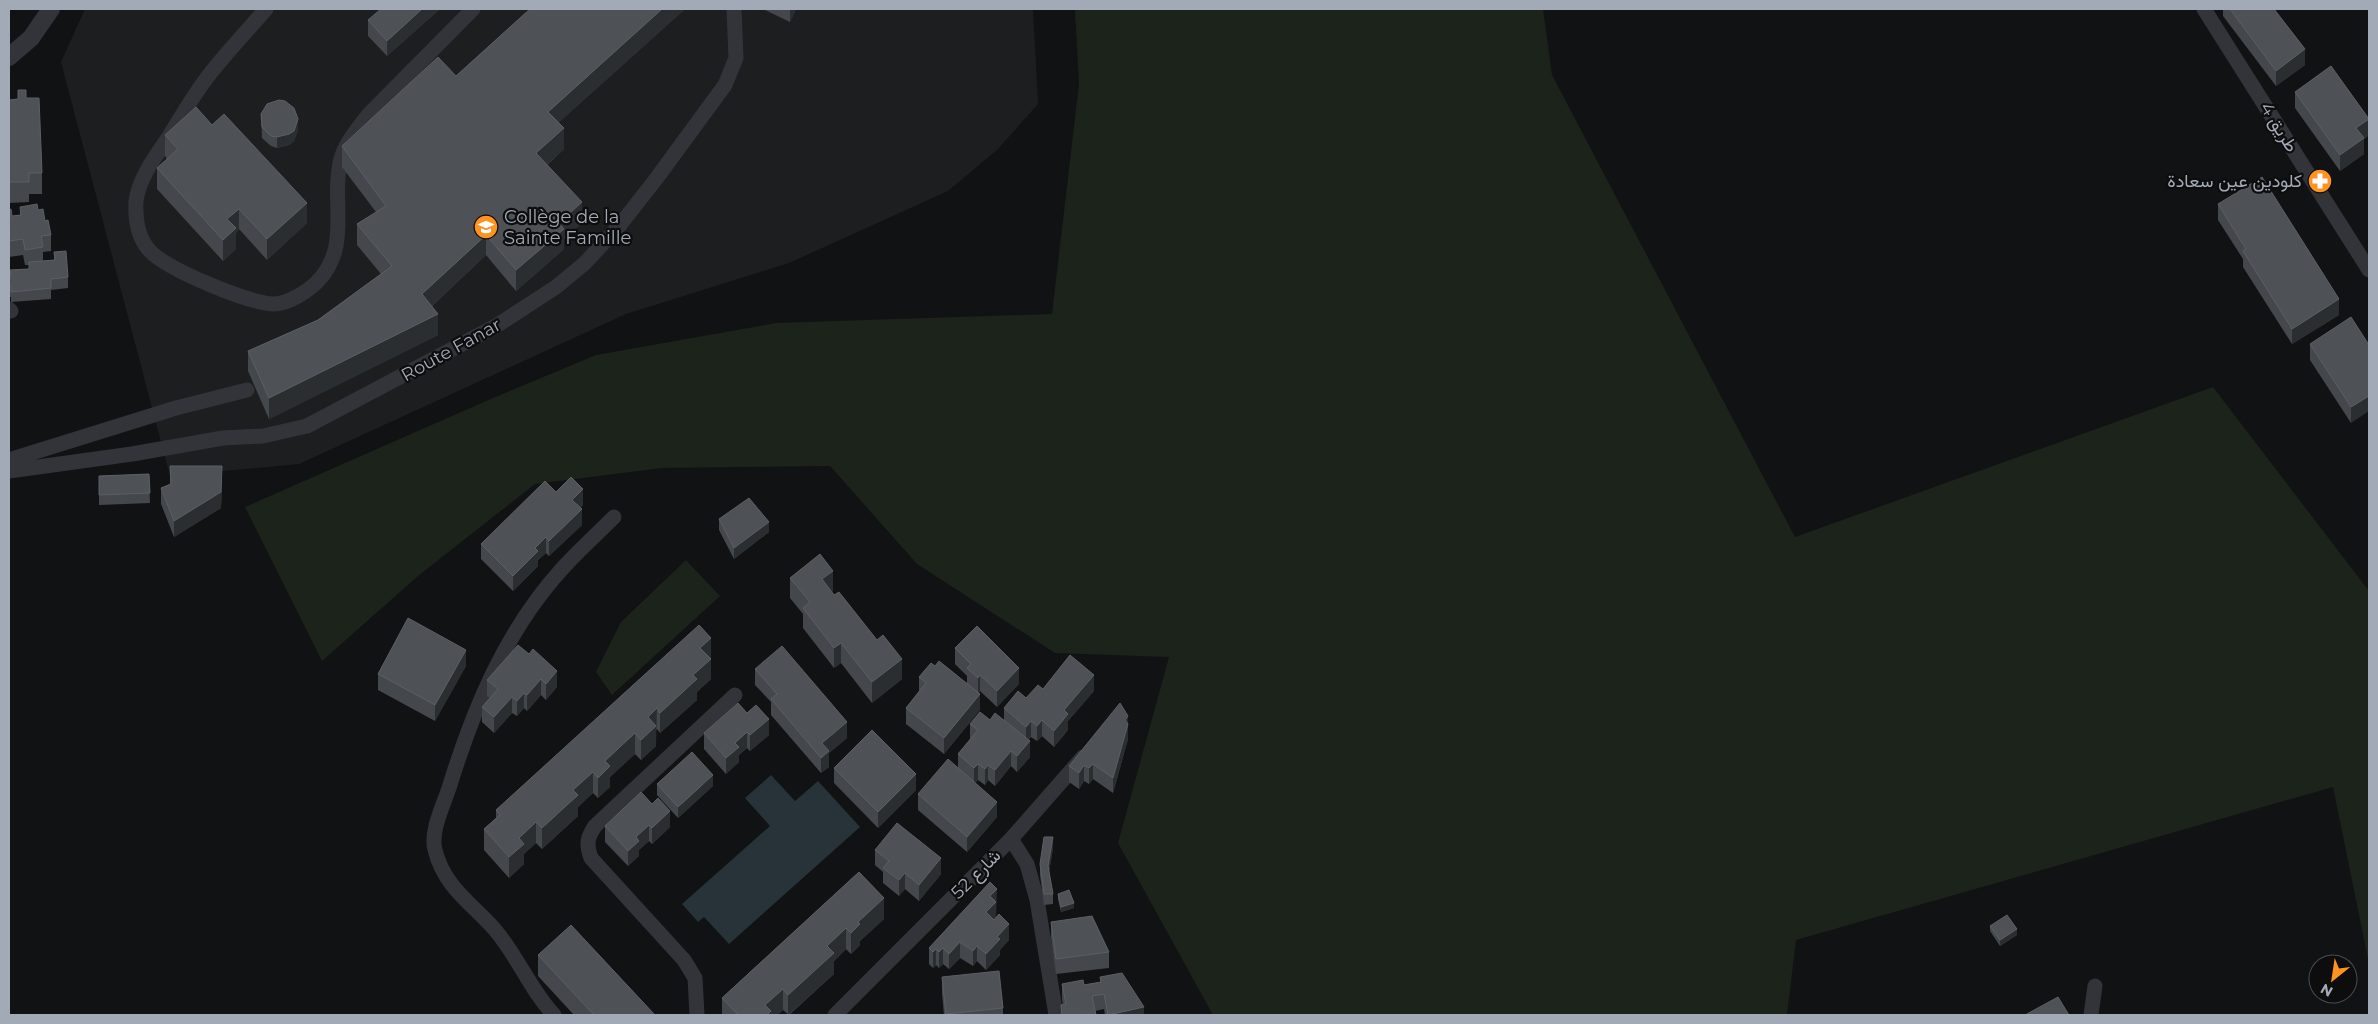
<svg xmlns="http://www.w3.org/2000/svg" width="2378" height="1024" viewBox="0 0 2378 1024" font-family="Montserrat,Vazirmatn,sans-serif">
<rect width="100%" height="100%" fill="#111213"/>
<!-- built -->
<path fill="#1d1e20" d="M85,9H1033L1038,104L997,150L948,191L789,263L626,314L299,464L170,476L61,62Z"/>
<!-- green -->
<path fill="#1b231b" d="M1075,9H1543L1552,75L1795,537L2213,387L2369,591V964L2333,787L1796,940L1787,1015H1213L1118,843L1169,657L1055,653L917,564L830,466L662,468L535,484L418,576L322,661L245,507L493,398L596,355L776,323L1052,314L1079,84Z
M686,560L720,596L612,695L596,672L621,622Z"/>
<!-- water -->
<path fill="#273338" d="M771,775L795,801L818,781L860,827L729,944L704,917L698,922L682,904L770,826L745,798Z"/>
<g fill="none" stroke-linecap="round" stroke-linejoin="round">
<!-- minor -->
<path stroke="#323439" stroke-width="15" d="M266,9C247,31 227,52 209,75C194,94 181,117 168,138C155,157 139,178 136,201C135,219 138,238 150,251C168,270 248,303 274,304C288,304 308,291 317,282C352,247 330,201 341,159C345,143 359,127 369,114L473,9
M2204,9L2369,270
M9,309L11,311
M9,460L176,408L247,390
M9,471L132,454L223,438L263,436L307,426L496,326L556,287L585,263L620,225L656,179L725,85L736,58L734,9
M1011,839L1027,864L1037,900L1056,1015
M554,1015C531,991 518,957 496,931C473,904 445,889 435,850C430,832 443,806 449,788C473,710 505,632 561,570C577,552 596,535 614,517
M697,1015L695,978L684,960L591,858C586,844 587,838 595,826L735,695
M835,1015L1011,839L1083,757
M2091,1015L2095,986"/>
<!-- tertiary -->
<path stroke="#323439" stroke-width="18" d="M9,57L31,38L51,9"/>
</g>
<!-- wall -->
<path fill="#44474c" d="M440,9L387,56L368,36V20Z
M530,9H685L558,123L564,149L547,165L582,223L564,239V249L516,291L486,255L432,306L438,335L269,419L248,371V351L318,320L381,274L357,245V224L376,212L342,167V146L456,76Z
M763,9H796L790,22Z
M2223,9H2274L2305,65L2276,86L2223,16Z
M2295,92L2369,119V135L2364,139V154L2340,171L2295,108Z
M26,98L42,173V194H29V202L9,203V100Z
M261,114L298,130L294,141L289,145L277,148L271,146L262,138Z
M212,125L307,223L267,260L239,229L236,233V249L223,261L157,189V168L167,159L165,156V135Z
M2218,204L2339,315L2292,344L2243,267V259L2218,220Z
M20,207L38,210L45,221L51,235V251L43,252V261L54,260V252L68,277V288L51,290V299L11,302V297H9V276H10V270L29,269V265H25L23,255L9,257V210L12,216L20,215Z
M2310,344L2369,345L2351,423L2310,360Z
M170,466L222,482L221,508L174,537L161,504V488L170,484Z
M149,474L150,503L99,505V476Z
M556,492L583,505L580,508L582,525L549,556L546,553L538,560V566L513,591L481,559V544Z
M719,519L769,532L734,559L719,530Z
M790,578L833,591L832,592L902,679L872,703L841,663L834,668L803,628V614L790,598Z
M711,638V679L697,692V700L660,733L657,729L656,730V746L641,760L635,754L610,777V787L598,798L593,793L578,807V816L542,849L536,843L524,854V864L509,878L484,850V829L496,818V810Z
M518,645L557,687L546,700L541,695L527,711L524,708L517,716L512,713L494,733L482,722V707L490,698L487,696V680Z
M955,648L1019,684L997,707L980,691L978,693L980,710L944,754L906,724V708L919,691V677L935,666L967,683V676L955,664Z
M466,666L435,721L378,690V674Z
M755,669L847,738L829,753V767L821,773L771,715V702L755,685Z
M1043,689L1094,691L1068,721V730L1054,747L1042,736L1037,741L1031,737L1028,740L1030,757L1017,772L1011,766L995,786L988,780L985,785L978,780L975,783L997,817L967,852L918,810V794L958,768V754L970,739V724L990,720H1004V708L1026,698Z
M747,713L769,735L750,751L747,748L739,755V762L726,774L704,749V733Z
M1128,716V739L1113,793L1093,779L1089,784L1084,781L1079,789L1069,782V766Z
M834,768L916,790L878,828L834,783Z
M657,784L713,786L678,818L657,795Z
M641,792L670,827L652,844L649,841L639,850V856L628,866L605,842V826Z
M1053,848L1049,872L1053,894V904L1044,905L1040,875V864Z
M875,850L941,874L919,901L905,889L899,896L883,883V872L875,865Z
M859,872L884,919L860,941V945L851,954L846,949L834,961V974L789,1015L783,1010L777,1015H722V998Z
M1058,894L1074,908L1061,912L1058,899Z
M997,904L996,905V918L993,920L1009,940L1000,950V955L986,970L977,961L973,966L960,958L949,969L943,964L939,968L936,965L933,968L929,964V948Z
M1051,922L1109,952V968L1056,974L1051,938Z
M1990,926L2017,935L2000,946L1990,931Z
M538,955L655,1015H574L538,976Z
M942,977L1003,1008V1015H944L942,993Z
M1100,977L1144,1015H1105L1104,1009L1095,1011L1096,1015H1061V1005H1063L1062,999V984L1084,985L1100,982Z"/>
<!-- shaded-wall -->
<path fill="#2b2e30" d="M422,9H440L387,56V41Z
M662,9H685L548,132V112Z
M790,9H796L790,22Z
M2305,49V65L2276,86V71Z
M298,119V130L294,141L289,145L277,148V137Z
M2369,119V135L2364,139V154L2340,171V155L2356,128Z
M564,128V149L536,174V153Z
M582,202V223L564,239V249L516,291V270L559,223Z
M307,203V223L267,260V239Z
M239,209V229L236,233V249L223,261V240L227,219Z
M486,235V255L422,315V294Z
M2339,299V315L2292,344V329Z
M438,314V335L269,419V398Z
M2369,396V411L2351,423V407Z
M222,466L221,508L174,537V521Z
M583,489V505L572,516V500Z
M582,509V525L549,556V541Z
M769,522V532L734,559V548Z
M546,537V553L538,560V566L513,591V576L535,548Z
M833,571V591L822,599V579Z
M711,638V679L697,692V700L660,733V713L693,675L700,648Z
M841,643V663L834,668V648Z
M466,650V666L435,721V705Z
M902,659V679L872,703V682Z
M1019,668V684L997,707V691Z
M557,671V687L546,700V684Z
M980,675V691L978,694V678Z
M1094,675V691L1068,721V730L1054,747V731L1064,710Z
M541,679V695L527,711V695Z
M524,693V708L517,716V701Z
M980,694V710L944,754V738Z
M512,697V713L494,733V717Z
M657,708L656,746L641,760V740L648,717Z
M1128,716V739L1113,793V778L1125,720Z
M769,719V735L750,751V735Z
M1042,720V736L1037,741V726Z
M1031,721V737L1026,742V727Z
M847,722V738L829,753V767L821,773V758L822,743Z
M747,732V748L739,755V762L726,774V758L735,743Z
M635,733V754L610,777V787L598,798V778L605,761Z
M1030,741V757L1017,772V756Z
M1011,751V766L995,786V770Z
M978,764V780L974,784V768Z
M1093,764V779L1089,784V768Z
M988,765V780L985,785V769Z
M1084,765V781L1079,789V773Z
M593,772V793L578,807V816L542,849V828L573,790Z
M916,774V790L878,828V812Z
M713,775V786L678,818V807Z
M997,802V817L967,852V837Z
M670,811V827L652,844V828Z
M536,822V843L524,854V864L509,878V857L519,838Z
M649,825V841L639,850V856L628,866V851L636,837Z
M1053,837V848L1048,877V866Z
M941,858V874L919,901V885Z
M905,873V889L899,896V880Z
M997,889L996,918L986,928V912L990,896Z
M884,898V919L860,941V945L851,954V933L858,922Z
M1074,903V908L1061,912V907Z
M1009,924V940L1000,950V955L986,970V954L997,937Z
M846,928V949L834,961V974L788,1015V995L827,946Z
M2017,929V935L2000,946V940Z
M960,942V958L949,969V954Z
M977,946V961L973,966V951Z
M943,948V964L939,968V952Z
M936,949V965L933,968V952Z
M783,989V1010L777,1015H765V1005Z
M1144,1007V1015H1109Z"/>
<!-- building -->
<path fill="#4e5257" stroke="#5b6066" d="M381,9H422L387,41L368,20Z
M530,9H662L548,112L564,128L536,153L582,202L559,223L564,229L516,270L486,235L422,294L438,314L269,398L248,351L318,320L392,266L357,224L386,206L342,146L438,57L456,76Z
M2230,9H2274L2305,49L2276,71Z
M2331,66L2369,119L2356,128L2364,138L2340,155L2295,92Z
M18,90H26V98H39L42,173H29V182H9V100L18,99Z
M279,100L285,101L294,108L298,119L294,131L289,134L277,137L271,136L262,127L261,114L267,104Z
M196,107L212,125L224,114L307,203L267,239L239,209L227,219L236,228L223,240L157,168L178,149L165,135Z
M2262,177L2339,299L2292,329L2243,251L2246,249L2218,204Z
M37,204L38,210L43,209L45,221L48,220L51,235L41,236L43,247L25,250L23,239L9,241V210L11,209L12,216L21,215L20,207Z
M66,251L68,277L51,279V288L11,292V286L9,287V276H11L10,270L29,269V262L55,260L54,252Z
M2351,317L2369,345V396L2351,407L2310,344Z
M170,466H222L221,492L174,521L161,488L171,484Z
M149,474L150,493L99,495V476Z
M571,477L583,489L572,500L582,509L549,541L546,537L535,548L538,551L513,576L481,544L545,481L556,492Z
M749,498L769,522L734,548L719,519Z
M820,554L833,571L822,579L834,595L839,592L877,640L883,635L902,659L872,682L841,643L834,648L803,608L810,602L790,578Z
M408,618L466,650L435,705L378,674Z
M699,625L711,638L700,648L711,659L693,675L697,679L660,713L657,708L648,717L656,726L641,740L635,733L605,761L610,766L598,778L593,772L573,790L578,795L542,828L536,822L519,838L524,844L509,857L484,829L500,815L496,810Z
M977,626L1019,668L997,691L980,675L978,678L967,668L971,664L955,648Z
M518,645L529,654L533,649L557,671L546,684L541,679L527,695L524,693L517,701L512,697L494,717L482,707L498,689L487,680Z
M782,646L847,722L822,743L829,751L821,758L771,699L777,694L755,669Z
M1070,655L1094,675L1064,710L1068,714L1054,731L1042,720L1037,726L1031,721L1026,727L1004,708L1018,691L1026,698L1038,685L1043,689Z
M939,661L980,694L944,738L906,708L926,683L919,677L931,663L935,666Z
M738,703L747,713L756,705L769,719L750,735L747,732L735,743L739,747L726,758L704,733Z
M1120,703L1128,716L1125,720L1128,724L1113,778L1093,764L1089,768L1084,765L1079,773L1069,766Z
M980,712L990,720L995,713L1030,741L1017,756L1011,751L995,770L988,765L985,769L978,764L974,768L958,754L978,730L970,724Z
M872,730L916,774L878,812L834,768Z
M692,752L713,775L678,807L657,784Z
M948,759L997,802L967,837L918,794Z
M641,792L652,804L658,798L670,811L652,828L649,825L636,837L639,841L628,851L605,826Z
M897,823L941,858L919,885L905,873L899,880L883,868L889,861L875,850Z
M1044,837H1053L1048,866L1053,894H1044L1040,864Z
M859,872L884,898L858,922L860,924L851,933L846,928L827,946L834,953L788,995L783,989L765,1005L771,1011L767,1015H738L722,998Z
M990,882L997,889L990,896L996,902L986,912L994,920L999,914L1009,924L997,937L1000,939L986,954L977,946L973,951L960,942L949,954L943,948L939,952L936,949L933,952L929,948Z
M1069,890L1074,903L1061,907L1058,894Z
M2007,915L2017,929L2000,940L1990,926Z
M1092,916L1109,952L1056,959L1051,922Z
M571,925L655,1015H594L538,955Z
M999,971L1003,1008L946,1014L942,977Z
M1122,973L1144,1007L1108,1015L1104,994L1092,996L1096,1015H1090V1014L1079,1015H1062L1061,1005L1066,1004L1062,984L1083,980L1084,985L1101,982L1100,977Z
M2058,997L2069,1015H2025Z"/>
<!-- icons -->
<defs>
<g id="pharmacy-disc" transform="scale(1.25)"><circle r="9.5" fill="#ff931e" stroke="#0d0d0e"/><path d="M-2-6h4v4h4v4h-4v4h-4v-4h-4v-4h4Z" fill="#fff"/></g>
<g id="school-disc" transform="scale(1.25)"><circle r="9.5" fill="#ff931e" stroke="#0d0d0e"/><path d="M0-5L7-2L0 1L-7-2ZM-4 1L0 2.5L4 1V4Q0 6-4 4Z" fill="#fff"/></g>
</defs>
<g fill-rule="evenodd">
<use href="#pharmacy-disc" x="2320" y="181"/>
<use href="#school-disc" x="486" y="227"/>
</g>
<g text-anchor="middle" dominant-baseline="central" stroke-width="4.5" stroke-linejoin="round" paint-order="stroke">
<!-- street labels -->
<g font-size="18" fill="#a1aab6" stroke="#0d0d0e">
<text transform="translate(2279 127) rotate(58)">طريق 4</text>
<text transform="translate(451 350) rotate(-29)">Route Fanar</text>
<text transform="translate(976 874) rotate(-45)">شارع 52</text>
</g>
<!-- poi labels -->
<g font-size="18" fill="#a1aab6" stroke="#0d0d0e" text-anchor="end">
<text x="2302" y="181">كلودين عين سعادة</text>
<text x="504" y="217" text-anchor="start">Collège de la<tspan x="504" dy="21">Sainte Famille</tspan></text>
</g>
</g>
<!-- border -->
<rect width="2378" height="1024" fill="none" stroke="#a1aab6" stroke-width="20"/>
<!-- north arrow -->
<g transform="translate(2333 979) rotate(210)"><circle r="24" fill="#0d0d0e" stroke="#484c51"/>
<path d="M0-4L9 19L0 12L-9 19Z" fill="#ff931e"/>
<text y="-8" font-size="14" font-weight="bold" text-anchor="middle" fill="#a1aab6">N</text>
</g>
</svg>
